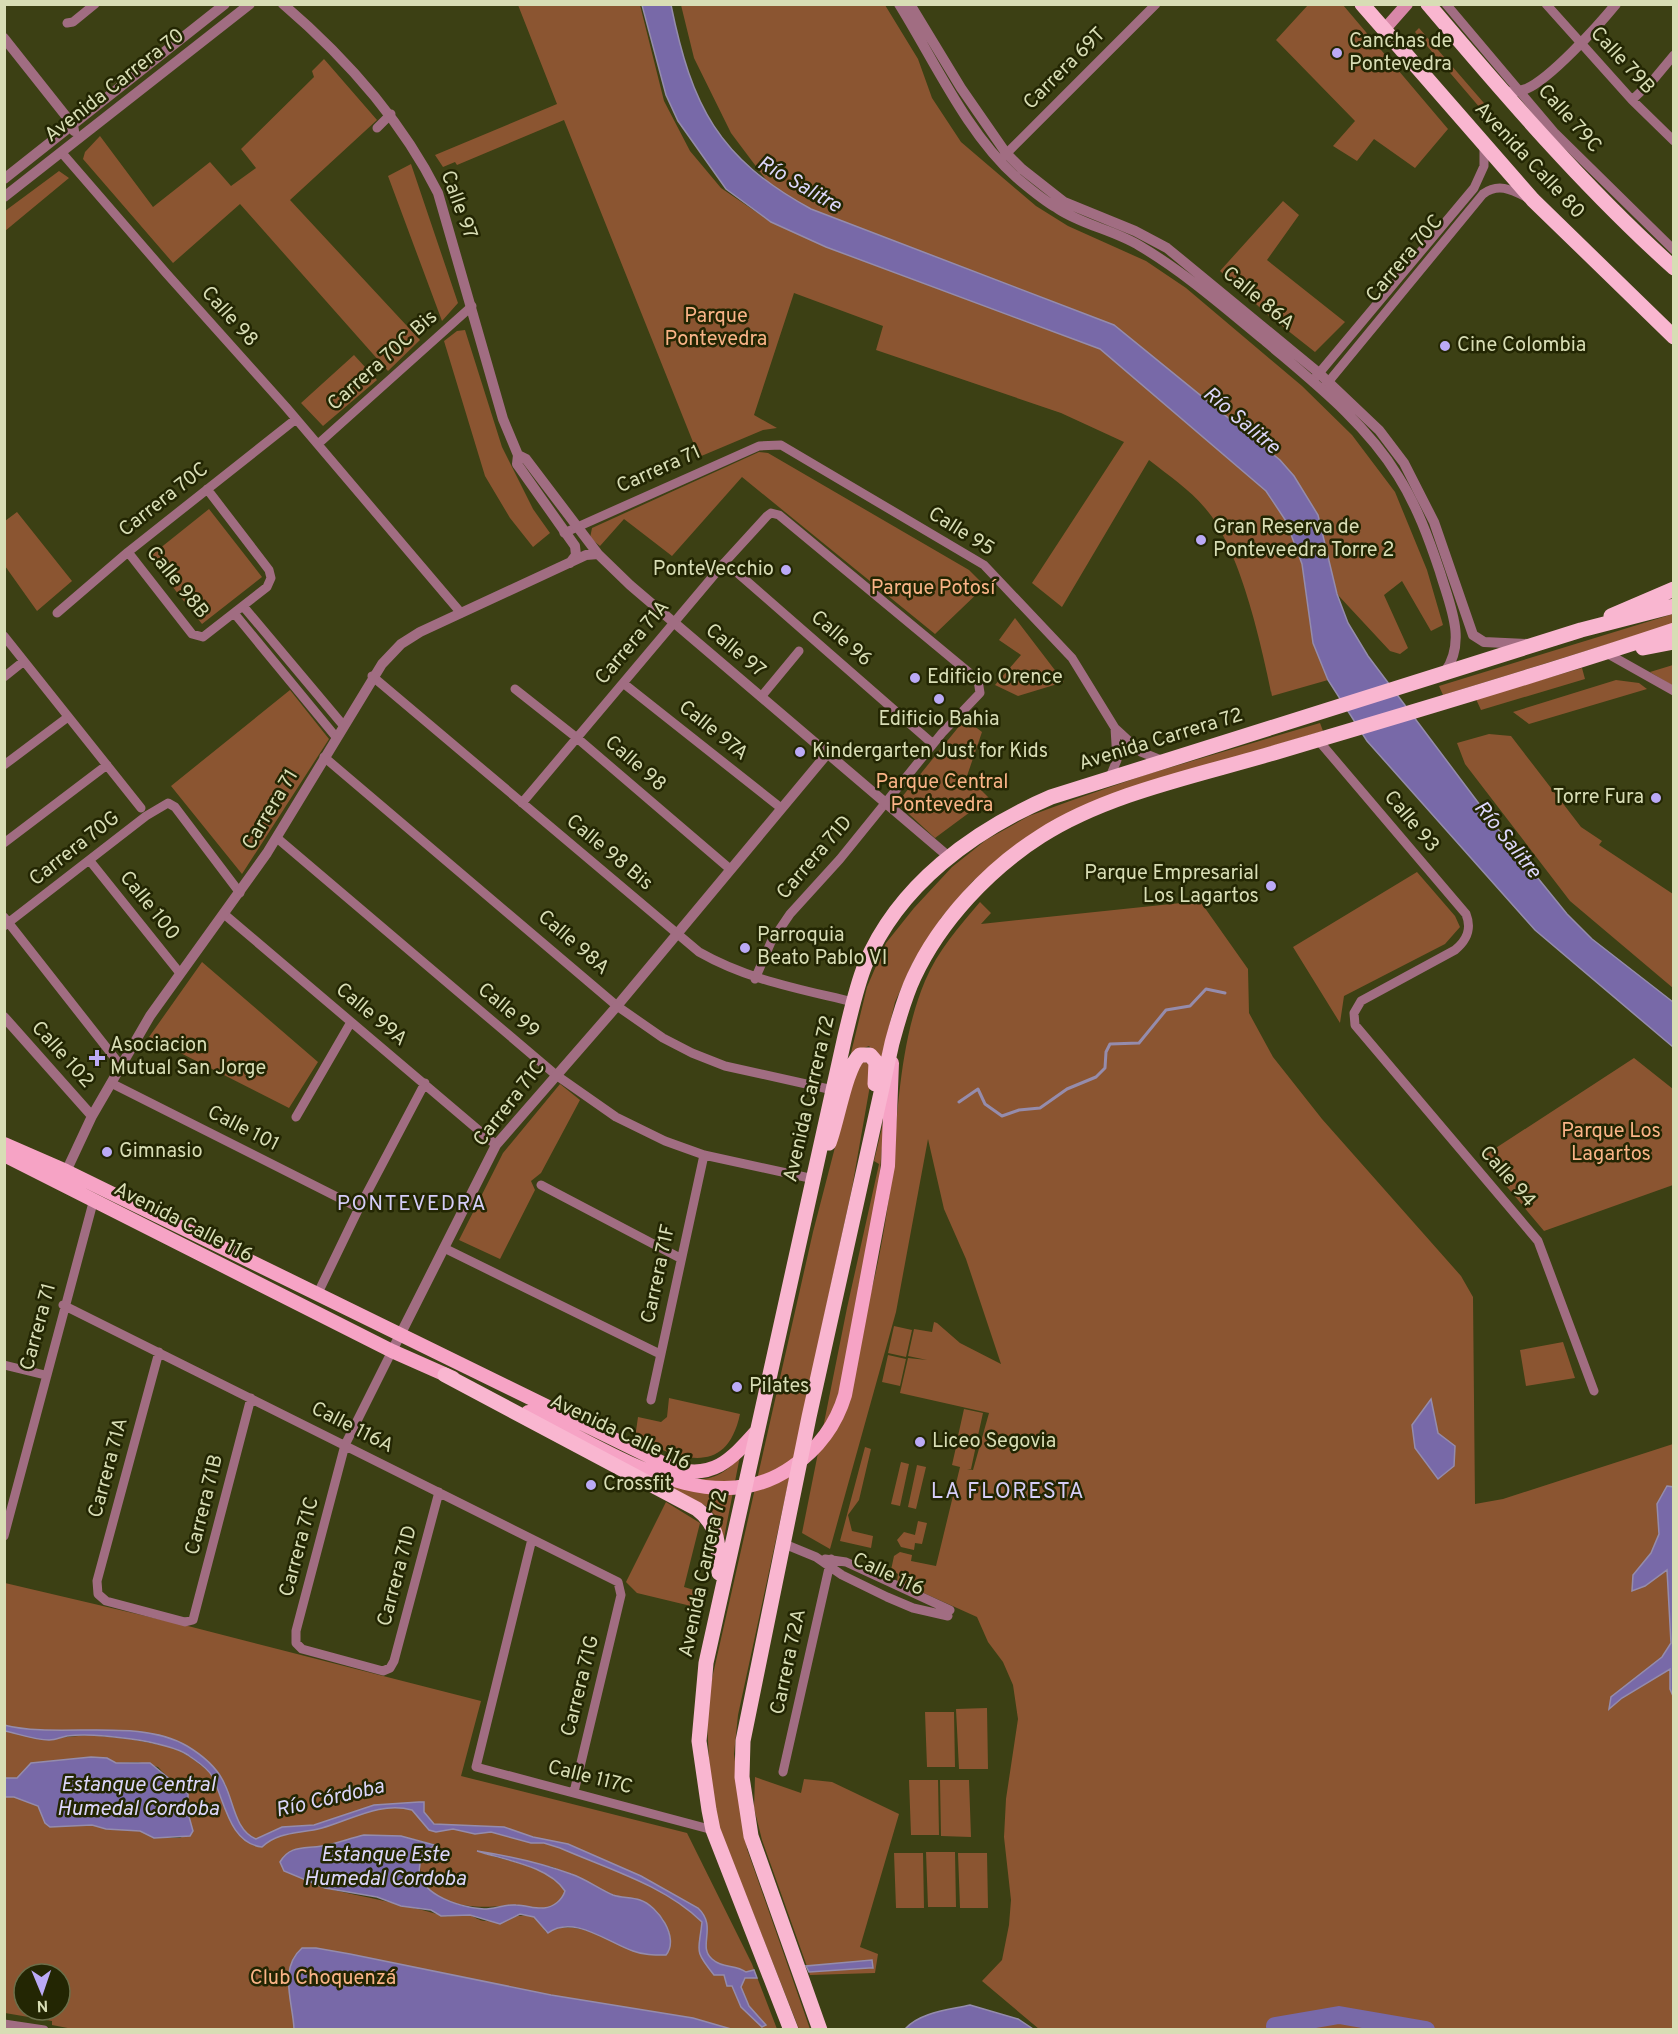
<svg xmlns="http://www.w3.org/2000/svg" width="1678" height="2034" viewBox="0 0 1678 2034" font-family="Overpass,sans-serif">
<rect width="100%" height="100%" fill="#3c4014"/>
<!-- green -->
<path fill="#8b5531" fill-rule="evenodd" d="M518,5H640L664,101L690,151L721,188L771,222L826,247L1100,349L1266,491L1286,521L1302,564L1313,643L1328,680L1272,696C1261,643 1240,548 1205,508C1189,489 1168,475 1149,460L1062,607L1032,583L1124,442L1061,413L876,350L883,326L794,293L754,415L777,428L763,430L699,457L564,120L457,165L455,162L443,167L435,155L557,104Z
M681,5H885L918,59L932,98L961,142L1036,206L1068,226L1146,261L1186,288L1302,386L1352,435L1395,492L1427,570L1443,625L1431,631L1402,581L1384,595L1408,648L1400,654L1390,651L1337,594L1318,515L1294,476L1114,325L810,209L773,189L731,133L694,58Z
M1308,5H1343L1448,129L1415,168L1374,139L1357,161L1333,146L1355,121L1276,40Z
M1419,28L1522,147L1517,151L1415,32Z
M324,59L377,120L290,200L420,340L388,371L240,204L173,263L83,159L85,152L100,136L153,207L210,162L231,186L256,168L241,149L314,77L312,71Z
M411,164L458,303L442,321L388,176Z
M59,171L69,178L5,231V211Z
M1283,201L1299,215L1267,260L1345,322L1315,352L1268,315L1220,271Z
M465,330L502,447L533,509L550,533L533,547L510,518L485,476L444,341L457,331Z
M354,355L377,380L323,426L301,403Z
M759,452L768,453L969,570L985,586L935,634L742,477L672,556L624,519L600,546L590,538L592,528Z
M209,509L262,577L202,624L149,557Z
M17,512L72,581L37,611L5,566V521Z
M1673,614V624L1443,695L1439,686Z
M1015,618L1064,682L1018,696L995,685L1021,655L999,640Z
M1673,665V686L1650,672Z
M1582,668L1585,679L1481,710L1476,699Z
M1616,680L1639,683L1647,689L1529,724L1513,712Z
M290,690L329,739L242,874L171,786Z
M965,719L982,732L967,776L989,798L935,838L897,803Z
M1320,723L1323,731L1142,785L1003,856L973,881L941,918L913,962L895,1002L881,1060L869,1046L851,1053L867,987L886,943L914,908L952,867L986,840L1029,816L1070,801L1145,775Z
M1489,734L1511,736L1581,827L1602,841L1599,845L1673,894V988L1570,901L1465,764L1457,743Z
M1417,872L1455,916L1460,927L1445,944L1344,996L1340,1023L1293,947Z
M1200,901L1248,969L1249,1013L1273,1057L1322,1119L1461,1276L1473,1297L1475,1504L1503,1499L1673,1444V2029H1039L982,1981L1002,1960L1009,1925L1011,1900L1004,1837L1006,1799L1018,1719L1013,1685L1003,1662L988,1642L977,1617L897,1581L898,1574L891,1570L894,1556L900,1552L912,1555L911,1561L936,1566L960,1467L952,1465L958,1438L977,1441L971,1469H967L973,1470L989,1413L900,1393L908,1358L927,1360L908,1356L914,1329L932,1332L934,1322L937,1323L960,1343L1001,1364L966,1259L944,1209L928,1139L896,1312L830,1549L802,1533L847,1308L879,1164L874,1161L885,1115L877,1203L858,1289L871,1292C880,1258 888,1209 892,1174C898,1110 900,1041 925,981C938,950 959,927 980,902L991,913L981,924Z
M202,962L318,1062L289,1108L149,1037Z
M1634,1058L1673,1089V1185L1544,1231L1482,1157Z
M865,1062L871,1066L872,1074L852,1188L738,1715L734,1754L747,1849L810,2029H799L719,1827L710,1778L707,1722L711,1683L813,1232L854,1074L860,1063Z
M560,1084L580,1100L541,1173L531,1181L535,1190L500,1259L459,1240L503,1153Z
M894,1326L912,1330L906,1357L888,1353Z
M1563,1342L1575,1378L1526,1386L1520,1350Z
M888,1355L906,1359L900,1386L882,1382Z
M669,1398L740,1414C726,1480 676,1457 635,1438L638,1417L661,1422L667,1417Z
M964,1409L983,1413L977,1440L958,1436Z
M865,1447L871,1449L859,1500L848,1515L852,1531L873,1536L871,1548L840,1541Z
M740,1456L724,1538L715,1515L706,1506L643,1473C680,1479 714,1491 740,1456Z
M901,1462L909,1464L900,1506L891,1504Z
M917,1465L926,1467L916,1509L908,1507Z
M666,1502L700,1523L684,1587L694,1590L691,1606L637,1593L626,1582Z
M918,1521L927,1523L922,1544L915,1543L914,1550L901,1547L897,1540L904,1532L915,1535Z
M5,1583L188,1626L481,1701L461,1776L687,1833L752,1964L777,2029L78,2030L52,2025V2021L5,2013V1797H14L38,1806L45,1823L92,1825L106,1829L140,1831L154,1838H180L193,1831L188,1813V1794L177,1787L158,1767L138,1762L116,1763L107,1758L91,1757L31,1763L17,1778H5V1731L57,1738L89,1735L130,1739L171,1747L189,1756L212,1774L224,1805L227,1791C222,1774 209,1762 195,1753C134,1716 68,1742 5,1725ZM401,1836L433,1844C430,1849 424,1853 422,1858C419,1864 420,1871 422,1877C431,1908 477,1908 502,1906C516,1904 531,1909 544,1908C554,1907 562,1900 565,1891C548,1866 509,1862 482,1853L553,1867L616,1896L639,1900L663,1919L670,1934L665,1955C632,1955 576,1913 548,1933L545,1931C536,1902 505,1923 485,1921C479,1921 474,1916 468,1915C459,1914 449,1918 440,1915C403,1904 364,1897 324,1888L293,1850ZM24,1974H60V2010H24Z
M987,1708L988,1769H959L956,1709Z
M925,1712H954L955,1767H927Z
M755,1777L801,1793L804,1779L832,1782L899,1814L860,1947L878,1954L875,1973L810,1975L762,1840L754,1808Z
M909,1780H938L939,1835H911Z
M940,1780H969L971,1837L941,1836Z
M926,1852H955L956,1907H928Z
M894,1853H923L924,1908H896Z
M958,1853H987L988,1908H960Z"/>
<!-- water -->
<path fill="#7869a8" stroke="#958cac" stroke-width="1.5" d="M642,5H671C692,107 718,158 811,209L1114,325L1280,460L1294,476L1318,515L1337,594L1348,623L1368,656L1498,829L1567,914L1592,939L1673,1002V1047L1535,930L1367,741L1328,680L1313,643L1302,564L1286,521L1266,491L1100,349L826,247L771,222L726,189L678,121L666,95Z
M1431,1399L1438,1433L1455,1446L1454,1466L1438,1479L1415,1448L1412,1425Z
M1667,1486L1674,1487L1673,1696L1670,1689V1669L1622,1698L1609,1709L1611,1697L1662,1657L1671,1643L1667,1570L1645,1586L1632,1591L1633,1575L1651,1553L1659,1534L1657,1504Z
M4,1725C58,1739 139,1717 187,1746C202,1755 218,1768 225,1785C234,1803 235,1830 256,1839L282,1827L314,1825L374,1805L419,1802H424V1812L434,1824L504,1827L533,1837L568,1844L641,1876L698,1908C718,1927 697,1946 712,1959C723,1969 735,1964 746,1972L754,1970L757,1978H745L741,1987L749,2006L766,2025L762,2027L741,2007L732,1986H727L724,1975H714C693,1949 699,1952 702,1922C664,1885 608,1869 560,1848L544,1843H531L491,1832L475,1834L453,1829L436,1832L429,1830L412,1810C381,1801 351,1820 322,1828C300,1834 279,1831 262,1847C229,1843 225,1801 212,1776C208,1768 196,1761 188,1755C166,1741 94,1732 67,1736C61,1737 56,1740 49,1740C35,1740 19,1734 5,1731Z
M91,1757L107,1758L116,1763H150L188,1794V1813L193,1831L190,1836L154,1838L140,1831L106,1829L92,1825L50,1827L45,1823L38,1806L14,1797H5V1778H17L31,1763Z
M364,1835L401,1836L434,1845C430,1849 424,1853 422,1858C407,1892 460,1908 484,1909C495,1909 505,1904 516,1905C526,1905 535,1909 544,1908C554,1907 562,1900 565,1891C549,1866 505,1860 477,1851C510,1856 541,1863 571,1874C586,1879 599,1889 613,1895C621,1898 631,1897 640,1900C658,1906 680,1938 666,1955C654,1955 643,1955 633,1951C609,1943 573,1914 548,1933L534,1917L520,1914L500,1924L470,1915L441,1916L431,1910L401,1906L377,1897L325,1888L284,1871L280,1862C290,1845 304,1849 322,1846C336,1844 350,1838 364,1835Z
M302,1948H316L350,1954L551,1995L693,2018L731,2029H294C293,2002 278,1969 302,1948Z
M872,1960L873,1968H869L809,1972L806,1966Z
M970,2005L1018,2019L1033,2029H905C920,2012 949,2010 970,2005Z"/>
<g fill="none" stroke-linecap="round" stroke-linejoin="round">
<!-- stream -->
<path stroke="#958cac" stroke-width="3" d="M959,1102L978,1089L985,1104L1002,1116L1019,1110L1040,1108L1067,1089L1096,1077L1105,1068L1106,1052L1110,1044L1139,1043L1166,1010L1190,1006L1206,989L1225,993"/>
<!-- river -->
<path stroke="#7869a8" stroke-width="18" d="M1275,2026L1339,2015L1426,2030"/>
<!-- minor -->
<path stroke="#a16d82" stroke-width="9" d="M1446,4L1554,132L1674,250
M1546,4L1632,100L1674,141
M67,23L73,22L95,4
M1632,100L1654,79L1674,55
M377,128L391,114
M62,153L166,273L286,407L461,613
M1003,157L1156,4
M1315,378L1474,188L1484,166V146
M1325,386L1483,194C1498,183 1510,189 1526,197
M318,444L472,306
M564,533L759,446L781,445L984,565L1072,658L1115,728L1141,752L1161,760
M128,552L192,634L203,637L267,587L271,578L269,570L207,489
M725,562L933,744
M243,606L343,725
M57,613L128,552L296,419
M234,613L336,737
M4,636L141,808
M1610,655L1674,691
M372,676L699,952C748,980 800,989 853,1002
M4,677L24,661
M623,683L781,808
M515,689L577,738L730,869
M761,697L799,651
M1318,740L1466,914C1472,929 1467,940 1455,950L1361,1001L1354,1013L1355,1025L1538,1241L1594,1391
M324,757L617,1006L663,1038L692,1053L725,1066L833,1090
M4,765L68,717
M1110,777L1117,760L1115,728
M522,803L725,562L767,516L771,513L779,515L978,680L980,693L942,733L840,859L790,914L771,942L755,979
M277,838L556,1075L616,1117L665,1141L704,1155L814,1179
M4,843L107,765
M90,861L179,972
M224,914L496,1145
M4,917L121,1066
M4,926L146,816L168,803L175,807L240,893
M111,1083L359,1208
M296,1117L351,1022
M541,1185L680,1258
M444,1248L660,1354
M317,1295L359,1208L425,1083
M63,1305L618,1582L621,1595L574,1792
M392,1351L345,1445L296,1631V1643L302,1649L383,1671L390,1668L394,1661L439,1492
M159,1352L97,1581L98,1594L106,1601L185,1622L193,1620L251,1398
M4,1365L45,1375
M651,1400L704,1155
M4,1536L94,1199
M532,1539L476,1767L713,1830
M782,1543L816,1557L842,1575L887,1597L913,1608L948,1616
M825,1559L846,1562L950,1610
M783,1772L831,1559
M4,2024L44,2030"/>
<!-- tertiary -->
<path stroke="#a16d82" stroke-width="10" d="M283,4C346,58 401,119 438,193L503,419L518,455L517,464L575,546L576,555L570,563
M899,4C934,60 967,134 1017,178C1029,188 1043,200 1057,208C1082,225 1114,230 1140,246C1184,272 1224,307 1264,340C1312,381 1365,422 1398,476C1417,506 1429,539 1440,572C1450,606 1467,641 1445,672
M910,4L961,88L1006,153L1022,169L1064,202L1135,231L1167,248L1319,373L1379,430L1404,463L1434,522L1473,635L1484,642L1528,644
M4,38L73,125L74,131
M1502,92C1511,92 1518,92 1526,89C1550,79 1598,26 1616,4
M4,179L225,4
M4,197L250,4
M518,455L526,459L598,554L630,585L949,857
M4,1017L92,1116
M63,1178L92,1116L150,1016L267,853L382,664L401,644L420,632L586,555L598,554
M392,1351L496,1145L617,1006L827,754"/>
<!-- secondary -->
<path stroke="#d887a8" stroke-width="12" d="M1384,30L1407,4"/>
<!-- primary -->
<path stroke="#f6a3c5" stroke-width="14" d="M4,1144L66,1171L673,1468C712,1480 731,1460 755,1433
M4,1155L392,1351L453,1378
M528,1412C606,1447 709,1526 792,1467C818,1449 836,1425 845,1395L888,1166L892,1063"/>
<!-- trunk -->
<path stroke="#f9b6d0" stroke-width="15" d="M1362,4L1533,200L1674,337
M1428,4C1506,96 1584,187 1674,268
M1611,616L1674,589
M1643,648L1674,642
M829,1143C837,1123 846,1066 860,1055H870L876,1062L875,1084
M445,1375L697,1509C719,1525 719,1548 719,1573
M791,2030L713,1830L709,1810L699,1741L706,1663L845,1036C851,1012 856,988 865,965C898,885 974,830 1051,797L1581,630L1674,606
M820,2030L751,1836L742,1777L743,1741L809,1417L892,1043C898,1021 904,998 914,977C940,921 989,869 1041,836C1108,793 1200,775 1277,752C1410,713 1542,674 1674,630"/>
</g>
<!-- markers -->
<g fill="#bbaaf6" stroke="#232603" stroke-width="2">
<circle cx="1337" cy="53" r="6"/>
<circle cx="1445" cy="346" r="6"/>
<circle cx="1201" cy="540" r="6"/>
<circle cx="786" cy="570" r="6"/>
<circle cx="915" cy="678" r="6"/>
<circle cx="939" cy="699" r="6"/>
<circle cx="800" cy="752" r="6"/>
<circle cx="1656" cy="798" r="6"/>
<circle cx="1271" cy="886" r="6"/>
<circle cx="745" cy="948" r="6"/>
<path d="M94 1049h6v6h6v6h-6v6h-6v-6h-6v-6h6z"/>
<circle cx="107" cy="1152" r="6"/>
<circle cx="737" cy="1387" r="6"/>
<circle cx="920" cy="1442" r="6"/>
<circle cx="591" cy="1485" r="6"/>
</g>
<g text-anchor="middle" dominant-baseline="central" stroke-width="5" stroke-linejoin="round" paint-order="stroke">
<!-- poi labels -->
<g font-size="20" fill="#d8ddb5" stroke="#232603" text-anchor="start">
<text x="1349" y="42">Canchas de<tspan x="1349" dy="23">Pontevedra</tspan></text>
<text x="1457" y="346">Cine Colombia</text>
<text x="1213" y="528">Gran Reserva de<tspan x="1213" dy="23">Ponteveedra Torre 2</tspan></text>
<text x="774" y="570" text-anchor="end">PonteVecchio</text>
<text x="927" y="678">Edificio Orence</text>
<text x="939" y="720" text-anchor="middle">Edificio Bahia</text>
<text x="812" y="752">Kindergarten Just for Kids</text>
<text x="1644" y="798" text-anchor="end">Torre Fura</text>
<text x="1259" y="874" text-anchor="end">Parque Empresarial<tspan x="1259" dy="23">Los Lagartos</tspan></text>
<text x="757" y="936">Parroquia<tspan x="757" dy="23">Beato Pablo VI</tspan></text>
<text x="110" y="1046">Asociacion<tspan x="110" dy="23">Mutual San Jorge</tspan></text>
<text x="119" y="1152">Gimnasio</text>
<text x="749" y="1387">Pilates</text>
<text x="932" y="1442">Liceo Segovia</text>
<text x="603" y="1485">Crossfit</text>
</g>
<!-- street labels -->
<g font-size="20" fill="#d8ddb5" stroke="#232603">
<text transform="translate(1622 61) rotate(47)">Calle 79B</text>
<text transform="translate(1065 69) rotate(-45)">Carrera 69T</text>
<text transform="translate(115 86) rotate(-38)">Avenida Carrera 70</text>
<text transform="translate(1569 119) rotate(48)">Calle 79C</text>
<text transform="translate(1529 161) rotate(47)">Avenida Calle 80</text>
<text transform="translate(458 205) rotate(70)">Calle 97</text>
<text transform="translate(1405 259) rotate(-50)">Carrera 70C</text>
<text transform="translate(1258 299) rotate(40)">Calle 86A</text>
<text transform="translate(229 317) rotate(48)">Calle 98</text>
<text transform="translate(383 361) rotate(-42)">Carrera 70C Bis</text>
<text transform="translate(659 470) rotate(-24)">Carrera 71</text>
<text transform="translate(164 500) rotate(-38)">Carrera 70C</text>
<text transform="translate(961 532) rotate(32)">Calle 95</text>
<text transform="translate(177 583) rotate(51)">Calle 98B</text>
<text transform="translate(841 639) rotate(41)">Calle 96</text>
<text transform="translate(633 643) rotate(-50)">Carrera 71A</text>
<text transform="translate(735 651) rotate(40)">Calle 97</text>
<text transform="translate(713 731) rotate(39)">Calle 97A</text>
<text transform="translate(1161 740) rotate(-17)">Avenida Carrera 72</text>
<text transform="translate(635 764) rotate(41)">Calle 98</text>
<text transform="translate(271 810) rotate(-59)">Carrera 71</text>
<text transform="translate(1411 822) rotate(50)">Calle 93</text>
<text transform="translate(75 849) rotate(-38)">Carrera 70G</text>
<text transform="translate(609 853) rotate(40)">Calle 98 Bis</text>
<text transform="translate(815 858) rotate(-49)">Carrera 71D</text>
<text transform="translate(149 906) rotate(51)">Calle 100</text>
<text transform="translate(573 943) rotate(41)">Calle 98A</text>
<text transform="translate(508 1011) rotate(40)">Calle 99</text>
<text transform="translate(371 1015) rotate(40)">Calle 99A</text>
<text transform="translate(62 1055) rotate(48)">Calle 102</text>
<text transform="translate(810 1099) rotate(-77)">Avenida Carrera 72</text>
<text transform="translate(510 1104) rotate(-52)">Carrera 71C</text>
<text transform="translate(243 1129) rotate(27)">Calle 101</text>
<text transform="translate(1507 1177) rotate(49)">Calle 94</text>
<text transform="translate(183 1223) rotate(27)">Avenida Calle 116</text>
<text transform="translate(659 1274) rotate(-78)">Carrera 71F</text>
<text transform="translate(39 1327) rotate(-75)">Carrera 71</text>
<text transform="translate(352 1428) rotate(27)">Calle 116A</text>
<text transform="translate(620 1433) rotate(25)">Avenida Calle 116</text>
<text transform="translate(109 1468) rotate(-75)">Carrera 71A</text>
<text transform="translate(205 1505) rotate(-76)">Carrera 71B</text>
<text transform="translate(300 1547) rotate(-75)">Carrera 71C</text>
<text transform="translate(704 1574) rotate(-78)">Avenida Carrera 72</text>
<text transform="translate(888 1575) rotate(25)">Calle 116</text>
<text transform="translate(398 1576) rotate(-75)">Carrera 71D</text>
<text transform="translate(789 1662) rotate(-78)">Carrera 72A</text>
<text transform="translate(581 1686) rotate(-76)">Carrera 71G</text>
<text transform="translate(590 1778) rotate(14)">Calle 117C</text>
</g>
<!-- park labels -->
<g font-size="20" fill="#fab487" stroke="#232603">
<text x="716" y="317">Parque<tspan x="716" dy="23">Pontevedra</tspan></text>
<text x="933" y="589">Parque Potosí</text>
<text x="942" y="783">Parque Central<tspan x="942" dy="23">Pontevedra</tspan></text>
<text x="1611" y="1132">Parque Los<tspan x="1611" dy="23">Lagartos</tspan></text>
<text x="323" y="1979">Club Choquenzá</text>
</g>
<!-- water labels -->
<g font-size="21" font-style="italic" fill="#dcd6fa" stroke="#232603">
<text transform="translate(799 185) rotate(30)">Río Salitre</text>
<text transform="translate(1241 421) rotate(40)">Río Salitre</text>
<text transform="translate(1507 840) rotate(51)">Río Salitre</text>
<text x="138" y="1785">Estanque Central<tspan x="138" dy="24">Humedal Cordoba</tspan></text>
<text transform="translate(330 1799) rotate(-13)">Río Córdoba</text>
<text x="385" y="1855">Estanque Este<tspan x="385" dy="24">Humedal Cordoba</tspan></text>
</g>
<!-- neighbourhood labels -->
<g font-size="21" letter-spacing="1.5" fill="#d5cdf8" stroke="#232603">
<text x="412" y="1204">PONTEVEDRA</text>
</g>
<!-- quarter labels -->
<g font-size="22" letter-spacing="1.5" fill="#d5cdf8" stroke="#232603">
<text x="1008" y="1492">LA FLORESTA</text>
</g>
</g>
<!-- border -->
<rect width="1678" height="2034" fill="none" stroke="#d8ddb5" stroke-width="12"/>
<!-- north arrow -->
<g transform="translate(42 1992) rotate(178)"><circle r="28" fill="#232603" stroke="#6b6f4a" stroke-width="1.5"/>
<path d="M0-4.5L10 22L0 15L-10 22Z" fill="#bbaaf6"/>
<text y="-9" font-size="16" font-weight="bold" text-anchor="middle" fill="#d8ddb5">N</text>
</g>
</svg>
